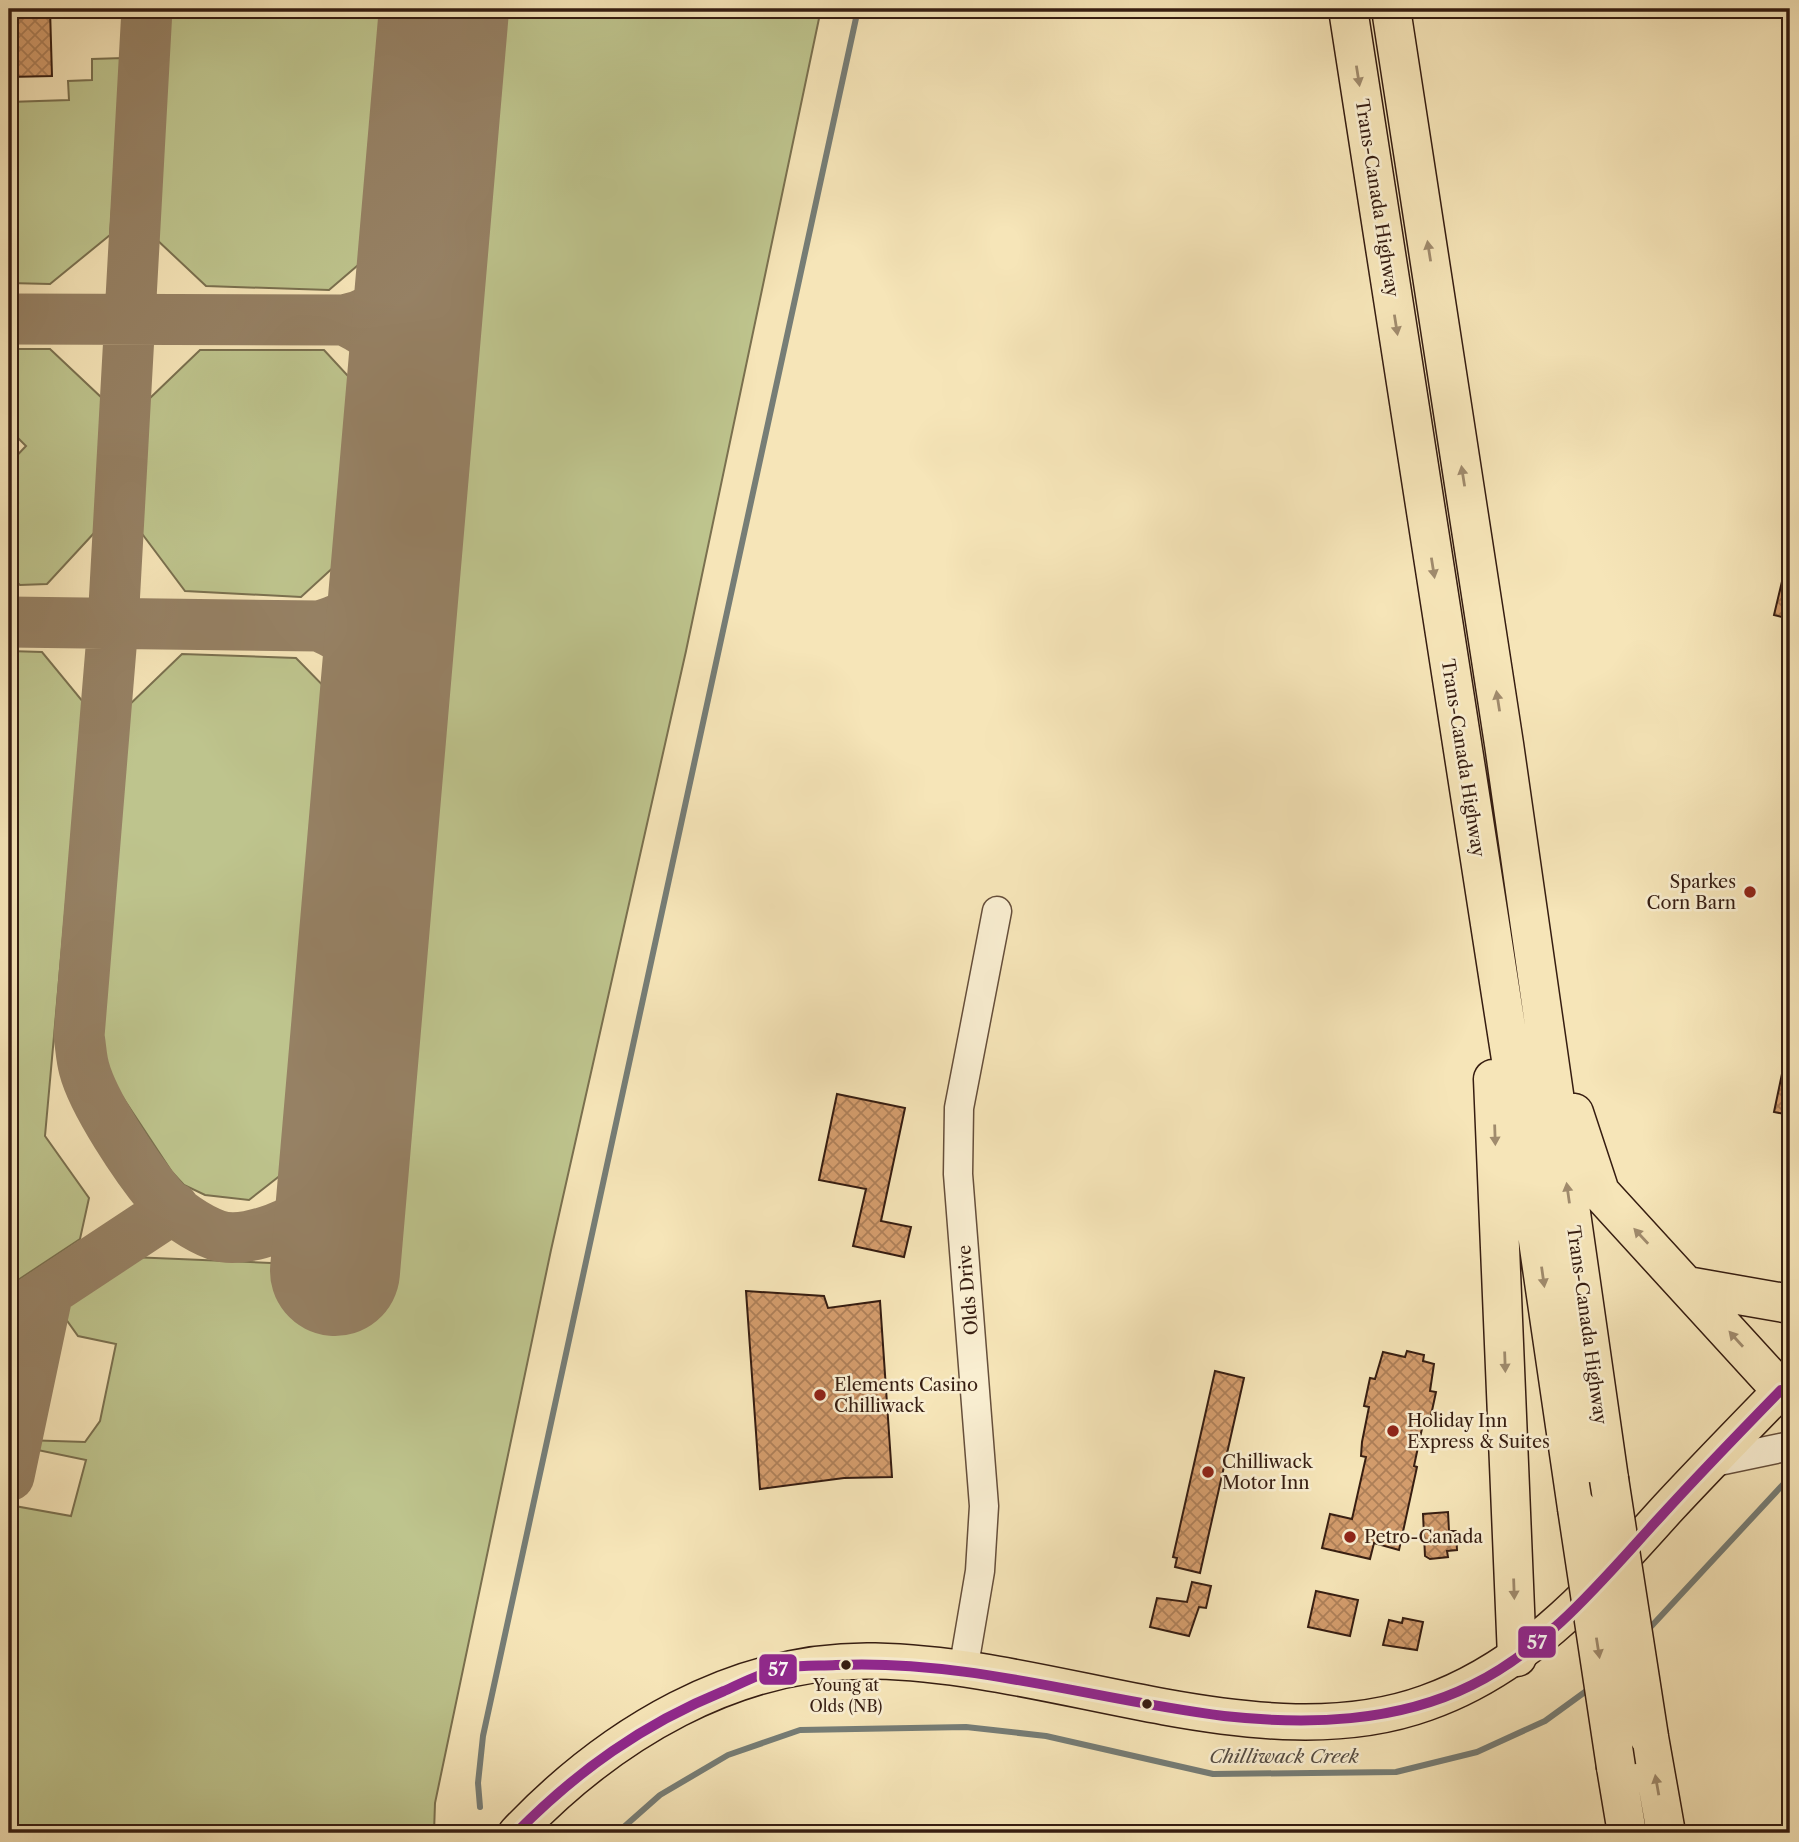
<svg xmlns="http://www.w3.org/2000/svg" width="1799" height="1842" viewBox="0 0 1799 1842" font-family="'Libre Caslon Text',serif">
<defs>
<pattern id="building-cross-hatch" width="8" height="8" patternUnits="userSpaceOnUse" patternTransform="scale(1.75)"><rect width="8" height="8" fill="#d49d6d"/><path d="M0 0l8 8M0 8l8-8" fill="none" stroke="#ad7f58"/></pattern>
</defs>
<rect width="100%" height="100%" fill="#f6e5b8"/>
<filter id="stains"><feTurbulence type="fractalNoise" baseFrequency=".00286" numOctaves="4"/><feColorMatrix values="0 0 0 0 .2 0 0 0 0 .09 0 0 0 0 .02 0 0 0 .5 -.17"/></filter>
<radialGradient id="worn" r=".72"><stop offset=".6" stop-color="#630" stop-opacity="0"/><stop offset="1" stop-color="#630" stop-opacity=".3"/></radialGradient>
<!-- green -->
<path fill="#bec48d" stroke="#7a704f" stroke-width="2" d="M165,9H411L392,236L329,290L206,286L155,238Z
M471,9H821L686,651L551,1250L435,1803L434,1833H9V1505L71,1516L86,1460L23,1447L24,1440L85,1442L100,1421L116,1344L78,1336L58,1308L131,1257L271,1263L301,1271L363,1277Z
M123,58L110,235L50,284L9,283V102L69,100L68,81L92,80V59Z
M9,349H50L103,399L95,532L47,584L20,585L9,575V514L18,503L9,493V464L26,446L9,429Z
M200,350H324L373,403L361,542L301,597L185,591L140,531L148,400Z
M9,651L42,652L84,703L45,1136L89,1198L80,1239L9,1286Z
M182,654L296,658L347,710L309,1153L249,1200L205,1195L184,1185L172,1172L106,1072L98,1049L96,1017L125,709Z"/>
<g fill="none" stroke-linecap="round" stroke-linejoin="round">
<!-- stream -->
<path stroke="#767d76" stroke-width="6" d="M1646,1632L1790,1477
M480,1807L478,1783L483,1736L858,9
M617,1833L660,1795L728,1755L800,1730L966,1727L1046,1736L1213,1774L1396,1772L1477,1752L1545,1721L1589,1689"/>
<!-- taxiway -->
<path stroke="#968164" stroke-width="51" d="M147,9L113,624L79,1036C81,1047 81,1057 84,1068C93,1103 136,1167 160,1196C173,1212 197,1228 216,1235C233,1241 257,1235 274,1229C311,1216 328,1191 345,1156
M9,319L344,320C385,313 406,282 423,247
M344,320C389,340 397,363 409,408
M9,622L319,626C363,613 376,598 396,558
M319,626C352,640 374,658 385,694
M9,1317L174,1208
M9,1476L48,1291"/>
<!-- runway -->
<path stroke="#968164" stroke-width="130" d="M335,1271L444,9"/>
</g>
<!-- building -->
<path fill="url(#building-cross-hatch)" stroke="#361d11" stroke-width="2" d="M9,9H50L52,76L9,77Z
M1784,573H1790V619L1774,615Z
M1783,1069L1790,1070V1115L1774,1112Z
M837,1094L905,1108L881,1221L911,1227L904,1257L853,1246L866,1189L819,1180Z
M746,1291L824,1296L828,1308L880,1301L892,1477L844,1478L760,1489Z
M1407,1351L1424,1355L1423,1361L1434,1364L1430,1391L1436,1392L1430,1420L1424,1419L1414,1466L1417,1467L1399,1550L1374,1543L1370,1559L1322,1548L1330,1514L1352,1519L1366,1457L1361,1456L1362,1442L1369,1407L1364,1406L1370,1378L1375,1379L1383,1352L1405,1357Z
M1215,1371L1244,1378L1200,1573L1175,1567L1177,1558L1173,1557Z
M1448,1512L1449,1531H1456L1457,1550L1447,1551L1448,1557L1430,1559L1425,1556L1423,1514Z
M1192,1582L1211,1586L1206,1608L1199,1607L1189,1636L1150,1627L1157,1598L1187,1602Z
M1316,1591L1358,1600L1350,1636L1308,1627Z
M1403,1618L1423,1622L1417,1650L1383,1645L1389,1620L1402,1623Z"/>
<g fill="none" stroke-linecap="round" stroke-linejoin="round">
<!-- minor casing -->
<g stroke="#664f3b" stroke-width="31">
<path id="minor" d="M1709,1463L1790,1446
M963,1671L980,1571L984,1506L958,1174L959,1108L997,911"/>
</g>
<!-- major casing -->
<g stroke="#361d11" stroke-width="38">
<path id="major" d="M516,1833C609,1735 735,1658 875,1661C972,1663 1070,1690 1165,1707C1248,1722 1343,1733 1426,1703C1529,1667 1597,1586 1668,1508C1708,1465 1749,1423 1790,1381"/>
</g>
<!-- highway casing -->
<g stroke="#361d11" stroke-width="41">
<path id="highway" d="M1348,9L1520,1117L1577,1508
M1391,9L1504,744L1609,1479
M1493,1079L1517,1657
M1574,1113L1600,1192L1781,1390
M1687,1286L1790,1304
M1649,1737L1666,1833
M1616,1767L1627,1833"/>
</g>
<!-- minor -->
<use href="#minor" stroke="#f9eed1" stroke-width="28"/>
<!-- major -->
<use href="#major" stroke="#f6e5b8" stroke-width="35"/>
<!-- highway -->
<use href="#highway" stroke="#f6e5b8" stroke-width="38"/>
<!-- highway-bridge casing -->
<g stroke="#361d11" stroke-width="41" stroke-linecap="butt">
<path id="highway-bridge" d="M1609,1479L1649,1737
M1577,1508L1616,1767"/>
</g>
<!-- highway-bridge -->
<use href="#highway-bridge" stroke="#f6e5b8" stroke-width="38"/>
<!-- bus-1 casing -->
<g stroke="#f9eed1" stroke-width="16">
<path id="bus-1" d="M516,1833C577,1771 643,1724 724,1691C744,1682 763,1672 785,1668C802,1665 819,1666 836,1665C968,1659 1094,1700 1224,1716C1307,1725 1396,1723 1472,1685C1549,1647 1604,1578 1661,1516C1700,1473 1740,1432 1781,1390L1790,1400"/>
</g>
<!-- bus-1 -->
<use href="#bus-1" stroke="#91278f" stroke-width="10"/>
</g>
<!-- one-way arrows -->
<defs><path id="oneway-solid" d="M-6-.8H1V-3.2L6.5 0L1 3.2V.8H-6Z" transform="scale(1.75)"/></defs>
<g fill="#a08b6d">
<use href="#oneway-solid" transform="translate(1358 76) rotate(81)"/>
<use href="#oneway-solid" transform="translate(1429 251) rotate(-99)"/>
<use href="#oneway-solid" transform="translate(1396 325) rotate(81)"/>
<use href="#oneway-solid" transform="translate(1463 476) rotate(-99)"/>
<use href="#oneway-solid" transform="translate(1433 568) rotate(81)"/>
<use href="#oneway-solid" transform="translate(1498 701) rotate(-99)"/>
<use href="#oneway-solid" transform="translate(1495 1135) rotate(88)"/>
<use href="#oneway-solid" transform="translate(1568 1193) rotate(-98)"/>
<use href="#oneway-solid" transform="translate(1641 1236) rotate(-133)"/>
<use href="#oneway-solid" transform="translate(1543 1277) rotate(82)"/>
<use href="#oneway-solid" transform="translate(1736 1339) rotate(-132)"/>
<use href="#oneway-solid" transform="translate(1505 1362) rotate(88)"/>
<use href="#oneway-solid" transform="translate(1514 1589) rotate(88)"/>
<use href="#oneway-solid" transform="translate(1598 1648) rotate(81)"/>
<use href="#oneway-solid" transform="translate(1657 1785) rotate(-100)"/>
</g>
<!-- markers -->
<g fill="#8f2418" stroke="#f9eed1" stroke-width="2.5">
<circle cx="1750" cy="892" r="7"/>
<circle cx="820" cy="1395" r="7"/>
<circle cx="1393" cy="1431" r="7"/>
<circle cx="1208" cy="1472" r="7"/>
<circle cx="1350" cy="1537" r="7"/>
</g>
<g fill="#361d11" stroke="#f9eed1" stroke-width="2.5">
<circle cx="846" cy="1665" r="6"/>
<circle cx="1147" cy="1704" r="6"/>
</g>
<g text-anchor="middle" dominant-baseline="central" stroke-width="5" stroke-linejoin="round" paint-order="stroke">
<!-- bus labels -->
<g font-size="16" fill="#361d11" stroke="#f9eed1">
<text x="846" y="1685">Young at<tspan x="846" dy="21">Olds (NB)</tspan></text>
</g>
<!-- street labels -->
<g font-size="18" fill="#361d11" stroke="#f9eed1">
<text transform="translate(1377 198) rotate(81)">Trans-Canada Highway</text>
<text transform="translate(1463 758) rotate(81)">Trans-Canada Highway</text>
<text transform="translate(968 1290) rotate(-95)">Olds Drive</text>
<text transform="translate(1587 1325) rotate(82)">Trans-Canada Highway</text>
</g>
<!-- poi labels -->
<g font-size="18" fill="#361d11" stroke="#f9eed1" text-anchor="start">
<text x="1736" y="882" text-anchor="end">Sparkes<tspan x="1736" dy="21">Corn Barn</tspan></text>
<text x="834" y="1385">Elements Casino<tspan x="834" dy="21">Chilliwack</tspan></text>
<text x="1407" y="1421">Holiday Inn<tspan x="1407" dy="21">Express &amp; Suites</tspan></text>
<text x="1222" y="1462">Chilliwack<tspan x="1222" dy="21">Motor Inn</tspan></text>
<text x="1364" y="1537">Petro-Canada</text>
</g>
<!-- water labels -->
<g font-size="19" font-style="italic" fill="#564d43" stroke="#f9eed1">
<text x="1284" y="1756">Chilliwack Creek</text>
</g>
</g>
<g stroke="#f9eed1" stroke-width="2.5">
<rect x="1517" y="1625" width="40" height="34" rx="7" fill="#91278f"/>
<rect x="758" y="1653" width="40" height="33" rx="7" fill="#91278f"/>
</g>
<g font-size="19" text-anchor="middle" font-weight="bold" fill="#fff">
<text x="1537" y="1649">57</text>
<text x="778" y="1676">57</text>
</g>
<!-- margin -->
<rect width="1799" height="1842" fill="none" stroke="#f6e5b8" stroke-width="35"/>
<rect x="10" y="10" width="1778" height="1821" fill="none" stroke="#361d11" stroke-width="3.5"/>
<rect x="18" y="18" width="1764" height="1807" fill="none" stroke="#361d11" stroke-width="2"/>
<rect width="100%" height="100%" filter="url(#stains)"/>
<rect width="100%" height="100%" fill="url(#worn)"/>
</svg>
